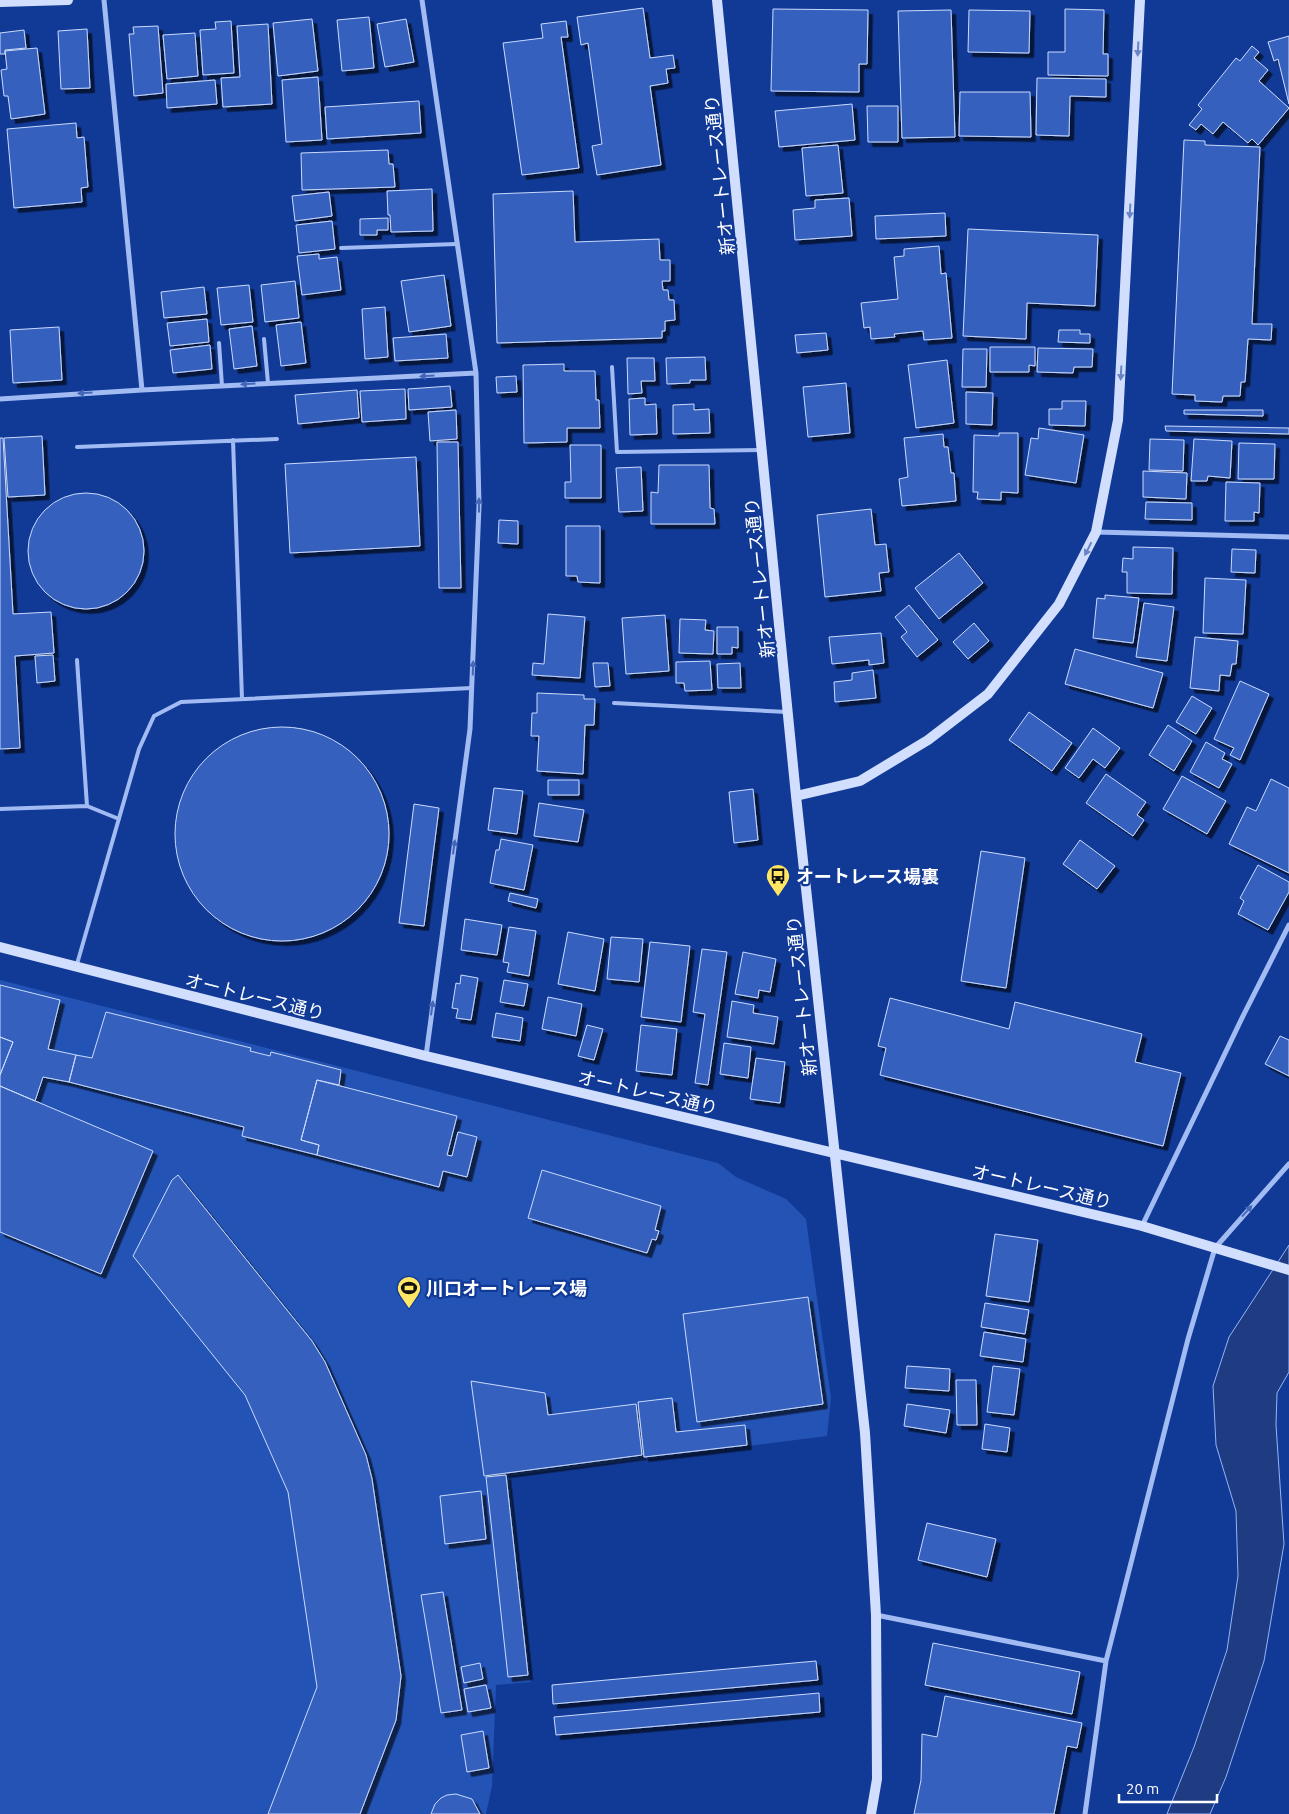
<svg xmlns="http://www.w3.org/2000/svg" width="1289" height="1814" viewBox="0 0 1289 1814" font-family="Ubuntu,'Noto Sans JP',sans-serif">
<defs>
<filter id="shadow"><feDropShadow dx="4.5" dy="4.5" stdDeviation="0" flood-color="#0009"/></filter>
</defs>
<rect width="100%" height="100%" fill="#113a97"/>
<!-- green -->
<path fill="#2453b6" d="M0,980L718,1163L736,1177L786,1199L806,1219L831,1398L827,1436L509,1476L531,1682L496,1685L492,1786L486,1814H0Z"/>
<!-- water -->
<path fill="#1f3c83" stroke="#94b5f7" d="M1289,1245V1372L1277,1393L1276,1425L1284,1544L1264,1661L1226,1777L1210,1814H1167L1194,1747L1227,1650L1238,1576L1236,1511L1216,1445L1213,1386L1229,1337Z"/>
<!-- building -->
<path fill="#3561bd" stroke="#cadafd" filter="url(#shadow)" d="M643,8L650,58L673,55L675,68L666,69L668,83L650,86L661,165L597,175L592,146L602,144L588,43L581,45L577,17Z
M773,9L868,10L867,64H859V92L771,91Z
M1065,9L1104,10L1103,54H1108V76L1048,75V52H1065Z
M951,10L955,137L902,138L898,11Z
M969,10L1030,11L1029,53L968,52Z
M369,17L374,68L342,71L337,20Z
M312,19L318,71L278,76L273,23Z
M406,19L414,62L385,67L377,24Z
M231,21L234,73L203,75L200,30L216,29L215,22Z
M566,21L568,37H561L579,168L522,175L503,43L543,38L541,24Z
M268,24L272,104L223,107L221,78L240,77L237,26Z
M158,26L163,93L134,96L129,34H134L133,27Z
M87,29L90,88L61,89L58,31Z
M24,30L26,48L5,50V54H0V33Z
M195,33L198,76L167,79L163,35Z
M1289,36V104L1278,59L1274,61L1268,42Z
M1252,46L1259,52L1254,58L1268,70L1259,81L1289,108L1258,145L1252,139L1248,143L1223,122L1213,134L1201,124L1196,130L1189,125L1202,109L1198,105L1236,58L1240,61Z
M37,48L45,114L11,119L8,96H4L1,70L7,69L5,51Z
M318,77L322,140L286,142L282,80Z
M1037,78L1106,79V97L1070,96L1069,136L1036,135Z
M215,80L217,104L167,108L166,84Z
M960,92H1030L1031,137L959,136Z
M419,101L421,133L327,139L325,107Z
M852,104L855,140L779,147L775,111Z
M867,106H898V142H868Z
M76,123L77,138L84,137L88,187L81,188L82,202L14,208L7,129Z
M1184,140L1205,141V145L1260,147L1252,324H1272L1271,340L1248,339L1245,382H1241L1240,396H1223L1222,402L1195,401V395L1172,394Z
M838,145L843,193L806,196L802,148Z
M388,150L389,164H393L395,187L302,190L301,153Z
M432,189L433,231L391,232L390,215H388L387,191Z
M573,191L575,242L659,239L660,260H670V281H662L663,290H668L669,300H674L675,320L665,321V331H662V338L497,343L493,194Z
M329,192L332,216L295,221L292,196Z
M849,198L852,236L795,240L793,210L815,208V200Z
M945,213L946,236L876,239L875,216Z
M388,218V230H377V235H360V219Z
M332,221L335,249L299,253L296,225Z
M968,229L1098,235L1095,306L1027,303L1026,339L963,336Z
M939,246L941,274L946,273L952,338L924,340L923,331L894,334L895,337L871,339L870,327L864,328L861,303L898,299L894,257L904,256V249Z
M319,254V259L337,257L341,290L302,295L297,256Z
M444,275L451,326L409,332L401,281Z
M295,281L299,318L265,322L261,285Z
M249,285L253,322L221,325L217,288Z
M204,287L207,314L164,318L161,292Z
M385,307L388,357L365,359L362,309Z
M207,319L209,342L170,346L167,323Z
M301,322L306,363L281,366L276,325Z
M252,326L257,366L234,369L229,329Z
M59,327L62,380L13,383L10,330Z
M1059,330H1080V334H1090V343L1058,342Z
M826,333L828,350L797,353L795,335Z
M446,334L448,358L395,361L393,338Z
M210,345L212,369L173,373L170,350Z
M990,347H1035V366L1029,365V372H990Z
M1038,348L1093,349L1092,367H1074L1073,373L1037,372Z
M963,349H987L986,387H962Z
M705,357L706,380H690V383L667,384L666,358Z
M627,358H654L655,381H641L642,393L628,394Z
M947,360L954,423L916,428L908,365Z
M564,364V371H595L596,400H599L600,428H567V442L524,443L523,365Z
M516,376L517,392L497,393L496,377Z
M846,383L850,433L808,437L803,387Z
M450,386L452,407L409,410L408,389Z
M405,389L406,419L362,422L360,391Z
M357,390L359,418L298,424L295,395Z
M966,392L993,393L992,425L966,424Z
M645,398V405L656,404L657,434L630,435L629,399Z
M1062,401H1086L1085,426L1049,425V409H1062Z
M694,404V410L709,409L710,433L673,434V405Z
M456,410L457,439L430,441L428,412Z
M1184,410H1263V416L1184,414Z
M1165,426L1289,428V434L1166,431Z
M1039,428L1084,435L1076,483L1025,475L1031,438L1038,439Z
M999,433H1018V493L1001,492V500L977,499L978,492H973L974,435L999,436Z
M943,434L944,447H948L951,473H954L956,501L902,506L899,479L908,477L904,438Z
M42,436L45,495L8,497L4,438Z
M0,438H3L13,614L51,612L54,653L15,656L20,748L0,749Z
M1150,439L1184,440L1183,471L1149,470Z
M1194,439L1232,441L1230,478L1208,476L1207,481H1191Z
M437,442H458L461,588H439Z
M1239,443L1275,444L1274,479H1238Z
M570,445H601V498H565V482H571Z
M416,457L420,546L290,553L285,464Z
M659,465H709L710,508L714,509L715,524H651V492L658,493Z
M641,467L643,511L619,512L616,468Z
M1143,471L1187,473L1186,499L1143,497Z
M1226,482L1260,483L1259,513L1254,512V521H1225Z
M28 551a58 58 0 1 1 116 0a58 58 0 1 1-116 0Z
M1146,502L1192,503V520L1145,519Z
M871,509L875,545L886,544L889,572L879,573L881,591L825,597L817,515Z
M499,520L518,521V544L498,543Z
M566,526H600V583L578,582L577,576H566Z
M1133,547L1173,548L1172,594L1127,593V572H1122L1123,558L1133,559Z
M1232,549L1256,550L1255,573L1231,572Z
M959,553L983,583L939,619L915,588Z
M1205,578L1246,580L1243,634L1203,633Z
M1105,595L1139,598L1133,643L1093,638L1097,598L1105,599Z
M1144,603L1174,607L1167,661L1136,657Z
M909,605L938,640L917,657L901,637L907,632L895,617Z
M548,614L585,617L580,678L532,675L533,663L544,664Z
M665,615L669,671L626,674L622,618Z
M680,619L706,620L705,630L714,631L713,654L679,653Z
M974,623L989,641L968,659L953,642Z
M717,627H738V648L732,647V654H717Z
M881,633L884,663L869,665V660L832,664L829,637Z
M1195,637L1238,641L1236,664H1232L1230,676L1220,675L1219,691L1190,688Z
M1075,649L1163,673L1153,708L1065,684Z
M53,655L55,681L37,683L35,656Z
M710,661L712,690L685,691L684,683H676V662Z
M593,663H608L610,686L595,687Z
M740,663L741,688H718L717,664Z
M873,670L876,698L835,702L834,682L852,680V673Z
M1240,681L1269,694L1240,760L1230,755L1234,748L1214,739Z
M537,693L584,695V699H595L594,725H585L583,774L537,771L539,736H531L532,713H537Z
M1192,696L1212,708L1196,734L1176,722Z
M1029,712L1072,743L1052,771L1009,740Z
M1168,725L1192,741L1174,771L1149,755Z
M175 834a107 107 0 1 1 214 0a107 107 0 1 1-214 0Z
M1093,728L1120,748L1105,768L1093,759L1079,778L1065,768Z
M1206,742L1225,753L1222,759L1232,764L1219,788L1190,772Z
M1106,774L1146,802L1137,815L1144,820L1133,836L1086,803Z
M1182,776L1226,801L1207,834L1163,809Z
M1271,779L1289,788V873L1229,844L1247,807L1256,811Z
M548,780H579V795H548Z
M494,788L523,791L517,834L488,830Z
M753,789L758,840L734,843L729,792Z
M539,803L584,810L578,842L534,836Z
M414,804L439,808L424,926L399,923Z
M501,839L533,845L524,890L490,883L496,850H499Z
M1080,840L1115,866L1097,889L1063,864Z
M981,851L1025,858L1006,988L961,981Z
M1258,865L1289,882V892L1268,930L1238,914L1244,901L1240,898Z
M510,893L538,899L536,908L508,901Z
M465,919L502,925L497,955L461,950Z
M509,927L536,931L529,976L507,972L509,963L503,962Z
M568,932L604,939L595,991L558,984Z
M611,937L643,939L639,982L607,979Z
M650,942L690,946L681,1022L641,1017Z
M702,949L727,952L708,1085L695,1083L705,1014L693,1012Z
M743,952L776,959L770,992L759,990L758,998L735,994Z
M461,975L478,978L471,1020L456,1018L458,1009L452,1008L456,983L460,984Z
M504,980L528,984L524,1006L500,1002Z
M0,985L60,1000L48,1049L76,1055L69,1082L43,1077L35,1101L0,1086V1075L13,1042L0,1037Z
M548,997L582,1004L576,1036L542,1029Z
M890,998L1009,1029L1015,1002L1142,1034L1135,1062L1181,1073L1163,1146L880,1075L886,1048L878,1046Z
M732,1001L754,1005L753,1013L778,1017L774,1044L727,1037Z
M106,1012L251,1048L250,1051L270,1056L271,1052L341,1070L339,1085L317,1080L301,1140L319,1145L317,1155L242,1136L244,1127L69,1082L76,1055L92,1058Z
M496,1013L523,1018L520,1041L492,1037Z
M587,1025L603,1029L594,1060L578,1056Z
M641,1025L677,1029L672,1075L636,1071Z
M1280,1036L1289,1040V1076L1265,1064Z
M0,1037L13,1042L0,1075Z
M724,1043L751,1047L748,1078L720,1074Z
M756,1058L785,1062L780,1103L750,1099Z
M317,1080L457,1116L447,1155L452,1156L458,1132L477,1137L467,1177L443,1171L439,1187L317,1155L319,1145L301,1140Z
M0,1086L153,1151L101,1274L0,1232Z
M542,1170L661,1206L655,1230L659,1231L656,1240L652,1239L647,1253L528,1218Z
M178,1175L312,1341L325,1362L366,1455L372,1479L401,1676L396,1720L360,1814H268L317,1687L288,1492L245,1395L133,1256L172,1180Z
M995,1234L1038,1240L1029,1302L986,1296Z
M808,1297L823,1404L697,1422L683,1314Z
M985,1303L1029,1310L1025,1334L981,1327Z
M984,1332L1026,1339L1023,1362L980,1356Z
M907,1366L950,1369L949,1391L905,1388Z
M993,1366L1020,1369L1014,1415L987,1412Z
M956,1380H976L977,1425H957Z
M471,1381L545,1393L548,1415L636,1404L642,1455L484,1476Z
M672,1398L676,1432L745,1425L747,1445L644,1457L638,1402Z
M907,1404L950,1410L946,1433L904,1426Z
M985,1424L1010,1428L1007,1452L982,1449Z
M506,1475L528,1675L508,1677L486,1477Z
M481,1491L486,1539L445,1544L440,1496Z
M927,1523L996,1539L987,1577L918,1560Z
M443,1592L462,1710L441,1713L421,1595Z
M933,1643L1080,1672L1072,1714L925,1685Z
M816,1661L818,1680L553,1704L552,1685Z
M480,1663L483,1679L464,1683L461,1667Z
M486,1685L491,1708L468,1712L464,1689Z
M819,1693L820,1712L556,1735L554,1717Z
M945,1696L1082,1723L1077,1748L1067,1746L1054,1814H914L921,1780L922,1734L937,1737Z
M483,1731L489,1768L467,1772L461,1735Z
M456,1794L472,1799L480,1814H431L435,1804L441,1798L447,1795Z"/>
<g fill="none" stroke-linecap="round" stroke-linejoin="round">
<!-- lane -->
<path stroke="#a2bcf3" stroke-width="4" d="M341,248L457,244
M264,339L268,383
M219,343L222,386
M612,367L617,452L762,450
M233,440L242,699
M77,447L277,439
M614,703L787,712
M87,806L119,819
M0,809L87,806L77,660
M77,964L139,749L154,716L181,702L472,688"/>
<!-- street -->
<path stroke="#a2bcf3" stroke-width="5" d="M104,0L142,390
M422,0L476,373L479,506L470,729L426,1056
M0,399L142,390L476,373
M1096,532L1289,537
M1142,1226L1243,1016L1289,925
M876,1615L1106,1661
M1085,1814L1106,1661L1188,1339L1215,1248L1289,1164"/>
<!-- secondary -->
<path stroke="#d1defd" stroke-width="10" d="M717,0L796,796L865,1433L876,1615L877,1779L871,1814
M0,2L68,0
M796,796L860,781L928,740L988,694L1059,604L1096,532L1118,420L1140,0
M0,947L426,1056L1142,1226L1289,1270"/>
</g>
<!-- one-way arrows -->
<defs><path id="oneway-solid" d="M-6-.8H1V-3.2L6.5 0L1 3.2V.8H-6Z" transform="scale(1.25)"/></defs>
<g fill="#6784c5">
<use href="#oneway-solid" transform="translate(1138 49) rotate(93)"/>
<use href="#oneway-solid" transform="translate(1130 211) rotate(93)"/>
<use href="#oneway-solid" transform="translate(1121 373) rotate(93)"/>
<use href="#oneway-solid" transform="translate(1088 549) rotate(117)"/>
</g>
<g fill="#4468b7">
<use href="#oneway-solid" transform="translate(427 376) rotate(177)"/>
<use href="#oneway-solid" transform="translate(248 384) rotate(177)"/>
<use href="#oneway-solid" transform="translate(85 393) rotate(176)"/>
<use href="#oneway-solid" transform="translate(479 505) rotate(-90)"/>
<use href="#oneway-solid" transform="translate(473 668) rotate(-88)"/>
<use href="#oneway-solid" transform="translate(454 847) rotate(-82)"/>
<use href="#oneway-solid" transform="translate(432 1008) rotate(-82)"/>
<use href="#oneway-solid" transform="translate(1247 1211) rotate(-48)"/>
</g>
<!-- icons -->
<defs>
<g id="bus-pin" transform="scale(1.25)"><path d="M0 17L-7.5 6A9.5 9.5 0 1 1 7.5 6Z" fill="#ffe664" stroke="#113a97"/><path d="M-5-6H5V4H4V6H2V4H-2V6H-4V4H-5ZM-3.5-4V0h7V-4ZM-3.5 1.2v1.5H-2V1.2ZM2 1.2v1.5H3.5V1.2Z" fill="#111"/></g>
<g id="stadium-pin" transform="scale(1.25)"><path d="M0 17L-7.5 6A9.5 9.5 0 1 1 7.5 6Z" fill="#ffe664" stroke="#113a97"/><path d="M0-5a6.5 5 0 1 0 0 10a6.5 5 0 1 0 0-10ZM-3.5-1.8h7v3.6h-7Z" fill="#111"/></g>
</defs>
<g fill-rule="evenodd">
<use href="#bus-pin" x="778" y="876"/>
<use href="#stadium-pin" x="409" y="1288"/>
</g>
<g text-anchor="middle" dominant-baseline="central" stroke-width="4.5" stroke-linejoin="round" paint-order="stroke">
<!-- street labels -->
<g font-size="18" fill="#fff" stroke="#113a97">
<text transform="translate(719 175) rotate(-96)">新オートレース通り</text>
<text transform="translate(759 578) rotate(-96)">新オートレース通り</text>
<text transform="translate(255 996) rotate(14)">オートレース通り</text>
<text transform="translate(801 996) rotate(-96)">新オートレース通り</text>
<text transform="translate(648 1092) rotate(13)">オートレース通り</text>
<text transform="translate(1042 1186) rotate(13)">オートレース通り</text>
</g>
<!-- poi labels -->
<g font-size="18" font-weight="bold" fill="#fff" stroke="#113a97" text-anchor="start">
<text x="796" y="876">オートレース場裏</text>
<text x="426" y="1288">川口オートレース場</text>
</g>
</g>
<!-- scale -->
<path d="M1119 1794v8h98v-8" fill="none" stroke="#ffffff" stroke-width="2.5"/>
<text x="1126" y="1794" font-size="15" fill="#ffffff" stroke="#113a97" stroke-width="4" paint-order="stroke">20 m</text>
</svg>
